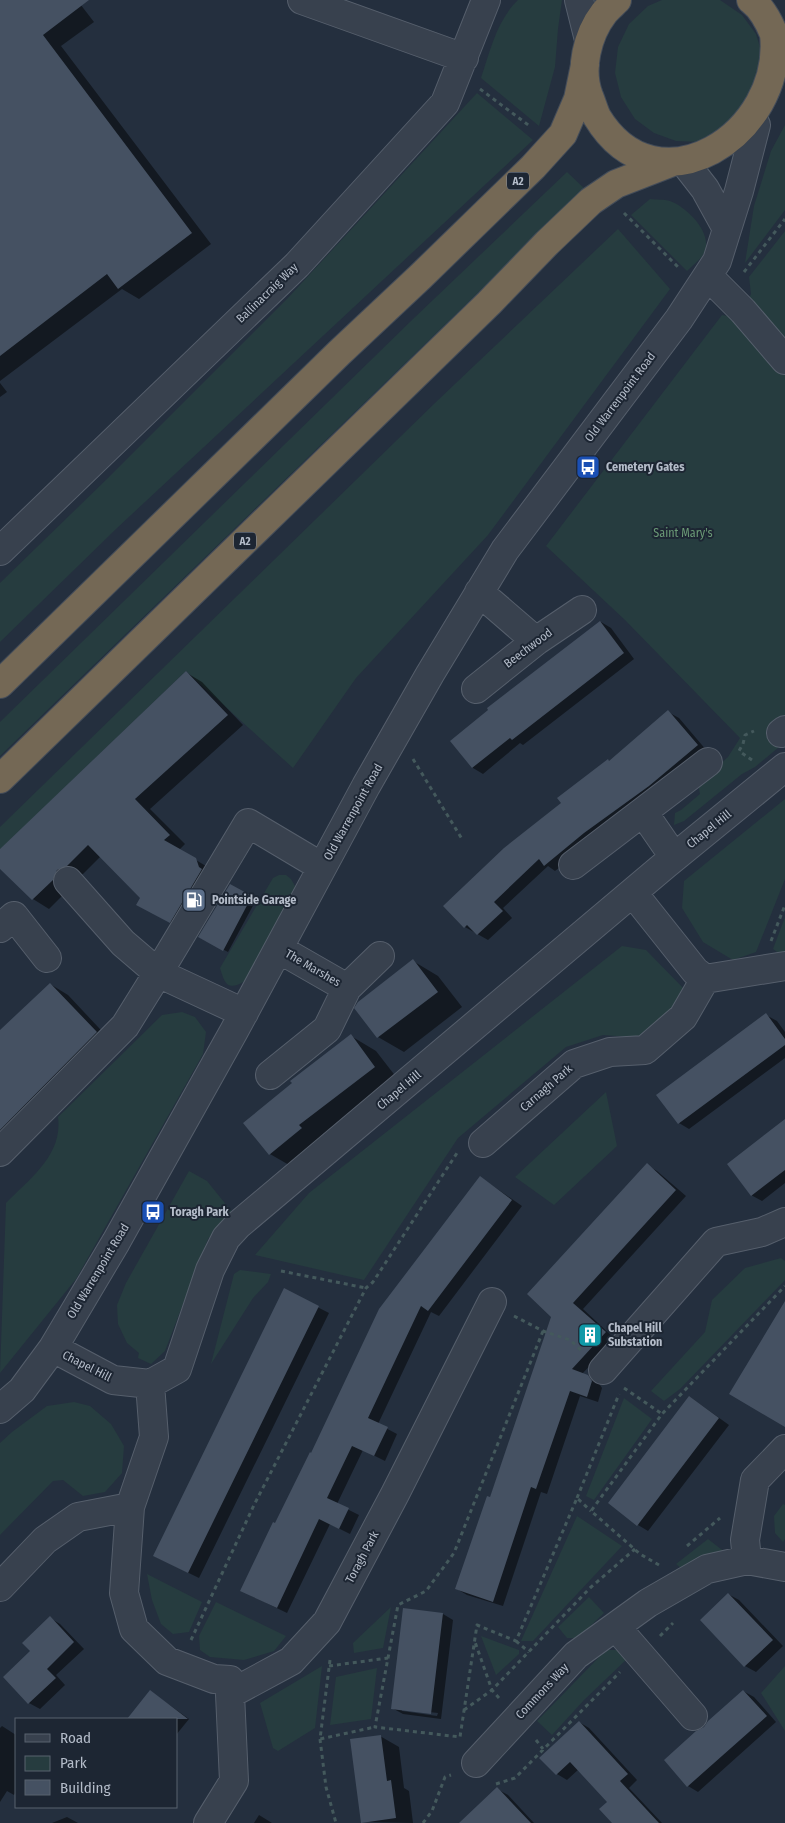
<svg xmlns="http://www.w3.org/2000/svg" width="785" height="1823" viewBox="0 0 785 1823" font-family="'Fira Sans Condensed',sans-serif">
<rect width="100%" height="100%" fill="#242f3e"/>
<!-- green -->
<path fill="#263c3f" d="M518,0H562L558,29L555,67L539,126L481,78C490,51 497,20 518,0Z
M662,0H720L742,15L756,34L763,57L756,103L700,142L676,141L654,133L635,119L621,97L615,73L618,47L629,24L648,6Z
M477,93L533,140L116,529L0,642V583L109,477L287,299Z
M785,125V210L745,263L754,206L771,151Z
M567,172L585,189L0,756V722L412,320Z
M650,199C656,200 664,199 670,201C687,207 714,234 704,253C701,259 692,266 687,271L631,215Z
M618,229L670,289L488,535L356,678L293,768L186,671L0,850V827L436,402Z
M785,231V742L755,767L742,774L684,821L674,825L675,813L681,810L700,794L698,784L728,757L740,738L625,620L546,546L722,315L732,317L743,311L751,294L749,277Z
M785,799V879L756,952L733,960L703,942L682,908L684,881Z
M279,875H286L291,879L296,888L245,981C228,991 225,985 220,968L273,878Z
M785,917V952L780,954L773,949Z
M622,946L646,950L687,992L664,1021L642,1038L603,1035L566,1047L458,1138L364,1280L255,1255L309,1193Z
M182,1012L195,1017L206,1032L203,1054L76,1279L0,1373L6,1203C30,1178 63,1155 58,1117L162,1015Z
M606,1092L617,1146L554,1205L515,1177Z
M189,1171L207,1181L232,1212L208,1239L165,1351L151,1364L138,1358L139,1353L127,1343L118,1324L117,1305L126,1283Z
M781,1258L785,1261V1280L680,1389L664,1401L651,1391L705,1332L712,1300L745,1268Z
M240,1270L271,1274L268,1282L253,1298L211,1364L234,1274Z
M624,1398L652,1419L594,1500L586,1496Z
M74,1402L90,1406L111,1424L124,1446L122,1473L105,1492L83,1496L63,1480L53,1481L0,1535V1443L12,1432L47,1406Z
M783,1504L785,1505V1539L783,1542L775,1533L774,1516Z
M577,1516L622,1546L533,1641H521Z
M708,1539L726,1553L682,1569L676,1564Z
M147,1574L202,1602L189,1632L173,1634L161,1624L152,1600Z
M589,1597L604,1613L578,1638H567L558,1627Z
M216,1602L286,1636L274,1651L244,1660L210,1657L200,1650L199,1636Z
M391,1607L383,1648L354,1653L353,1643Z
M481,1636L519,1650V1654L496,1675Z
M606,1650H621L628,1658L584,1700L552,1735L537,1721Z
M322,1666L315,1728L278,1751L273,1748L260,1703Z
M785,1666V1731L761,1693Z
M377,1668L371,1719L330,1725L336,1677Z"/>
<!-- shadow -->
<path fill="#0007" fill-rule="evenodd" d="M0,0H77L94,22L61,46L211,244L139,299L122,289L0,381Z
M0,383L7,392L0,397Z
M601,622L611,628L634,659L523,745L520,743L483,774L473,768L452,741Z
M187,673L202,682L243,725L150,809L185,844L179,850L211,869L186,931L153,913L142,897L101,856L83,874L73,878L69,889L49,909L33,899L0,868V850Z
M668,712L679,718L707,751L555,871L548,866L503,908L512,918L488,940L465,927L445,906Z
M230,885L256,900L228,952L199,937Z
M413,961L438,976L462,1007L404,1052L378,1037L356,1008Z
M50,984L68,995L114,1044L0,1159V1032Z
M766,1015L777,1021L785,1032V1058L689,1129L679,1123Z
M351,1036L376,1051L400,1082L296,1169L270,1154Z
M785,1121V1183L762,1201L751,1195Z
M647,1165L657,1171L686,1196L583,1309L615,1339L582,1374L598,1382L602,1388L598,1402L580,1396L547,1494L541,1492L503,1606L467,1595L457,1589L490,1498L553,1316Z
M480,1177L522,1206L439,1316L431,1312L378,1424L397,1434L385,1461L363,1450L337,1504L359,1515L350,1534L330,1524L287,1613L252,1596L276,1525L312,1454Z
M284,1290L329,1313L199,1578L154,1556Z
M690,1397L729,1425L648,1531L638,1525Z
M728,1594L739,1600L783,1646L756,1672L745,1666L701,1620Z
M443,1614L453,1620L441,1719L403,1714L392,1708ZM402,1709L438,1713L437,1716L402,1711Z
M50,1618L60,1624L84,1649L56,1675L65,1685L40,1709L29,1703L5,1677L31,1651Z
M150,1691L189,1719L176,1735V1719H129Z
M743,1691L754,1697L776,1722L698,1792L688,1786L704,1728Z
M579,1722L589,1728L637,1780L629,1788L662,1823H614L609,1802L579,1769L567,1780L557,1774L541,1758Z
M2,1726L16,1735V1792L14,1795L7,1791L0,1802V1728Z
M380,1736L399,1747L404,1788L409,1791L413,1823L362,1822Z
M497,1789L508,1795L534,1823H477Z
M259,1815L272,1823H254Z
M67,1817L78,1823H52Z"/>
<!-- building -->
<path fill="#455162" d="M0,0H89L43,35L192,233L118,289L107,274L0,356Z
M600,621L624,653L512,740L510,738L472,768L450,741L488,710L487,708Z
M186,671L228,715L135,799L170,835L164,840L196,858L199,867L202,869L170,923L136,905L140,898L88,845L67,866L57,870L53,880L32,900L0,869V849Z
M668,710L698,745L649,786L584,833L544,866L539,859L494,902L503,911L477,935L467,925L464,928L443,906L504,848L561,803L557,798L608,759L609,761Z
M230,884L252,896L223,951L198,937Z
M413,959L438,992L377,1038L354,1008L358,1002Z
M50,983L97,1032L0,1130V1030Z
M766,1013L785,1039V1045L678,1124L656,1095Z
M351,1034L375,1067L299,1125L302,1128L269,1155L243,1123L292,1083L290,1081Z
M785,1119V1170L751,1196L727,1164Z
M647,1163L676,1190L573,1303L606,1332L572,1369L588,1375L592,1381L587,1397L570,1391L536,1489L531,1487L493,1602L455,1589L487,1496L490,1497L551,1317L527,1294Z
M480,1176L512,1200L428,1311L421,1306L368,1418L388,1427L374,1456L352,1446L327,1498L349,1508L339,1529L319,1519L277,1608L240,1591L273,1522L275,1523L310,1452L311,1453L379,1309Z
M284,1288L319,1306L188,1573L153,1556Z
M785,1301V1427L729,1394Z
M689,1396L719,1418L637,1526L608,1503Z
M728,1593L773,1640L744,1667L700,1620Z
M403,1608L443,1613L431,1714L391,1709Z
M50,1616L74,1642L47,1669L56,1678L28,1704L3,1677L30,1651L22,1643Z
M150,1690L188,1719H127Z
M743,1690L767,1716L687,1787L664,1760L696,1731L704,1727L708,1721Z
M579,1721L628,1774L620,1781L659,1823H612L599,1809L607,1802L570,1762L556,1775L539,1758Z
M381,1735L387,1781L391,1780L396,1818L361,1823L350,1739Z
M497,1787L531,1823H459Z"/>
<g fill="none" stroke-linecap="round" stroke-linejoin="round">
<!-- minor casing -->
<g stroke="#565f6c" stroke-width="30">
<path id="minor" d="M302,0L464,58
M579,0L589,40
M684,162L705,189L727,229
M708,276L743,311L785,360
M0,551L297,265L445,103L486,0
M479,592L536,641
M476,689L536,641L582,610
M781,733L785,730
M643,812L674,857
M573,865L708,762
M68,881L123,943L158,973L248,823L322,867
M633,893L695,971L705,979L785,966
M0,928L14,916L47,958
M279,949L347,988
M270,1075L327,1029L347,988L380,956
M483,1143L574,1064L610,1052L645,1050L683,1017L705,979
M0,1152L125,1026L158,973L244,1013
M53,1348L113,1380L150,1384L177,1369L210,1270L226,1238L238,1225L665,865L785,767
M603,1370L716,1242L762,1232L785,1222
M150,1384L154,1437L130,1507L124,1593L134,1629L167,1661L214,1679L230,1680V1694L291,1661L327,1622L395,1494L492,1302
M0,1409L22,1390L53,1348L116,1242L234,1031L366,786L430,674L505,550L679,319L717,261L739,191L756,125
M747,1560L745,1540L755,1480L785,1449
M0,1587L45,1540L78,1517L130,1507
M616,1627L693,1716
M476,1763L576,1655L648,1603L707,1569L747,1560L785,1567
M208,1823L234,1781L230,1694"/>
</g>
<!-- highway casing -->
<g stroke="#434c59" stroke-width="30">
<path id="highway" d="M617,0C613,4 607,9 604,13C587,35 579,70 589,96C592,103 594,111 597,117C657,216 785,134 774,34C769,22 762,8 751,0
M0,684L339,353L420,277L533,167L563,134L578,99L585,65
M0,779L489,303L547,243L591,201L616,184L670,163"/>
</g>
<!-- path -->
<path stroke="#44595c" stroke-width="3" stroke-dasharray="4 4" stroke-linecap="butt" d="M480,89L531,127
M624,213L680,269
M744,272L785,219
M413,759L462,839
M752,760L739,751L743,744L745,735L754,731
M771,941L785,905
M281,1271L366,1288
M514,1316L543,1331L570,1340L583,1352
M543,1331L454,1553L426,1591L398,1605L375,1727L460,1737L477,1625L516,1641L577,1498L591,1511
M624,1388L662,1414
M577,1498L619,1394
M687,1546L720,1518
M659,1565L640,1554L591,1511L662,1414L785,1286
M660,1636L673,1623
M191,1640L254,1505L366,1288L373,1282L457,1153
M516,1641L529,1652
M330,1660L320,1739L375,1727
M329,1666L388,1658
M499,1698L492,1690L590,1588L635,1549
M464,1710L492,1690L475,1642
M320,1739L326,1787L336,1823
M536,1740L543,1749
M496,1784L515,1778L620,1672
M423,1823L432,1811L445,1777L451,1775"/>
<!-- minor -->
<use href="#minor" stroke="#38414e" stroke-width="28"/>
<!-- highway -->
<use href="#highway" stroke="#746855" stroke-width="28"/>
</g>
<!-- icons -->
<defs>
<g id="bus-square" transform="scale(1.25)"><rect x="-9" y="-9" width="18" height="18" rx="4" fill="#1a4fb4" stroke="#1d2633"/><path d="M-5-6H5V4H4V6H2V4H-2V6H-4V4H-5ZM-3.5-4V0h7V-4ZM-3.5 1.2v1.5H-2V1.2ZM2 1.2v1.5H3.5V1.2Z" fill="#fff"/></g>
<g id="fuel-square" transform="scale(1.25)"><rect x="-9" y="-9" width="18" height="18" rx="4" fill="#5c6f8a" stroke="#1d2633"/><path d="M-5.5-6h7V0h2V4h1.3V-2.5L3-4.5l.8-.8L6-3V5H2.5V1h-1V6h-7ZM-4.2-4.7v3.2H.2V-4.7Z" fill="#fff"/></g>
<g id="building-square" transform="scale(1.25)"><rect x="-9" y="-9" width="18" height="18" rx="4" fill="#0f9aa8" stroke="#1d2633"/><path d="M-4-6H4V6H1V3H-1V6H-4ZM-2.5-4.3h1.7v1.8h-1.7ZM.8-4.3h1.7v1.8H.8ZM-2.5-1h1.7V.8h-1.7ZM.8-1h1.7V.8H.8Z" fill="#fff"/></g>
</defs>
<g fill-rule="evenodd">
<use href="#bus-square" x="588" y="467"/>
<use href="#fuel-square" x="194" y="900"/>
<use href="#bus-square" x="153" y="1212"/>
<use href="#building-square" x="590" y="1335"/>
</g>
<g text-anchor="middle" dominant-baseline="central" stroke-width="4" stroke-linejoin="round" paint-order="stroke">
<!-- shield labels -->
<g fill="#1d2633" stroke="#878f9c" stroke-width="1">
<rect x="507" y="172.5" width="22" height="17" rx="4"/>
<rect x="234" y="532.5" width="22" height="17" rx="4"/>
</g>
<g font-size="11" font-weight="bold" fill="#b4bcc9">
<text x="518" y="181">A2</text>
<text x="245" y="541">A2</text>
</g>
<!-- street labels -->
<g font-size="12" fill="#b4bcc9" stroke="#1d2633">
<text transform="translate(267 293) rotate(-44)">Ballinacraig Way</text>
<text transform="translate(620 397) rotate(-53)">Old Warrenpoint Road</text>
<text transform="translate(528 648) rotate(-37)">Beechwood</text>
<text transform="translate(353 812) rotate(-61)">Old Warrenpoint Road</text>
<text transform="translate(709 829) rotate(-39)">Chapel Hill</text>
<text transform="translate(313 968) rotate(30)">The Marshes</text>
<text transform="translate(546 1088) rotate(-41)">Carnagh Park</text>
<text transform="translate(399 1090) rotate(-40)">Chapel Hill</text>
<text transform="translate(98 1271) rotate(-59)">Old Warrenpoint Road</text>
<text transform="translate(87 1366) rotate(27)">Chapel Hill</text>
<text transform="translate(362 1557) rotate(-62)">Toragh Park</text>
<text transform="translate(542 1691) rotate(-47)">Commons Way</text>
</g>
<!-- poi labels -->
<g font-size="12" font-weight="bold" fill="#b4bcc9" stroke="#1d2633" text-anchor="start">
<text x="606" y="467">Cemetery Gates</text>
<text x="212" y="900">Pointside Garage</text>
<text x="170" y="1212">Toragh Park</text>
<text x="608" y="1328">Chapel Hill<tspan x="608" dy="14">Substation</tspan></text>
</g>
<!-- park labels -->
<g font-size="12" fill="#6b9a76" stroke="#1d2633">
<text x="683" y="533">Saint Mary's</text>
</g>
</g>
<!-- legend -->
<rect x="15" y="1718" width="162" height="90" fill="#1d2633" stroke="#59626f"/>
<rect x="25" y="1734" width="25" height="8" fill="#38414e" stroke="#59626f"/>
<text x="60" y="1743" font-size="15" fill="#b4bcc9">Road</text>
<rect x="25" y="1756" width="25" height="15" fill="#263c3f" stroke="#59626f"/>
<text x="60" y="1768" font-size="15" fill="#b4bcc9">Park</text>
<rect x="25" y="1780" width="25" height="15" fill="#455162" stroke="#59626f"/>
<text x="60" y="1793" font-size="15" fill="#b4bcc9">Building</text>
</svg>
